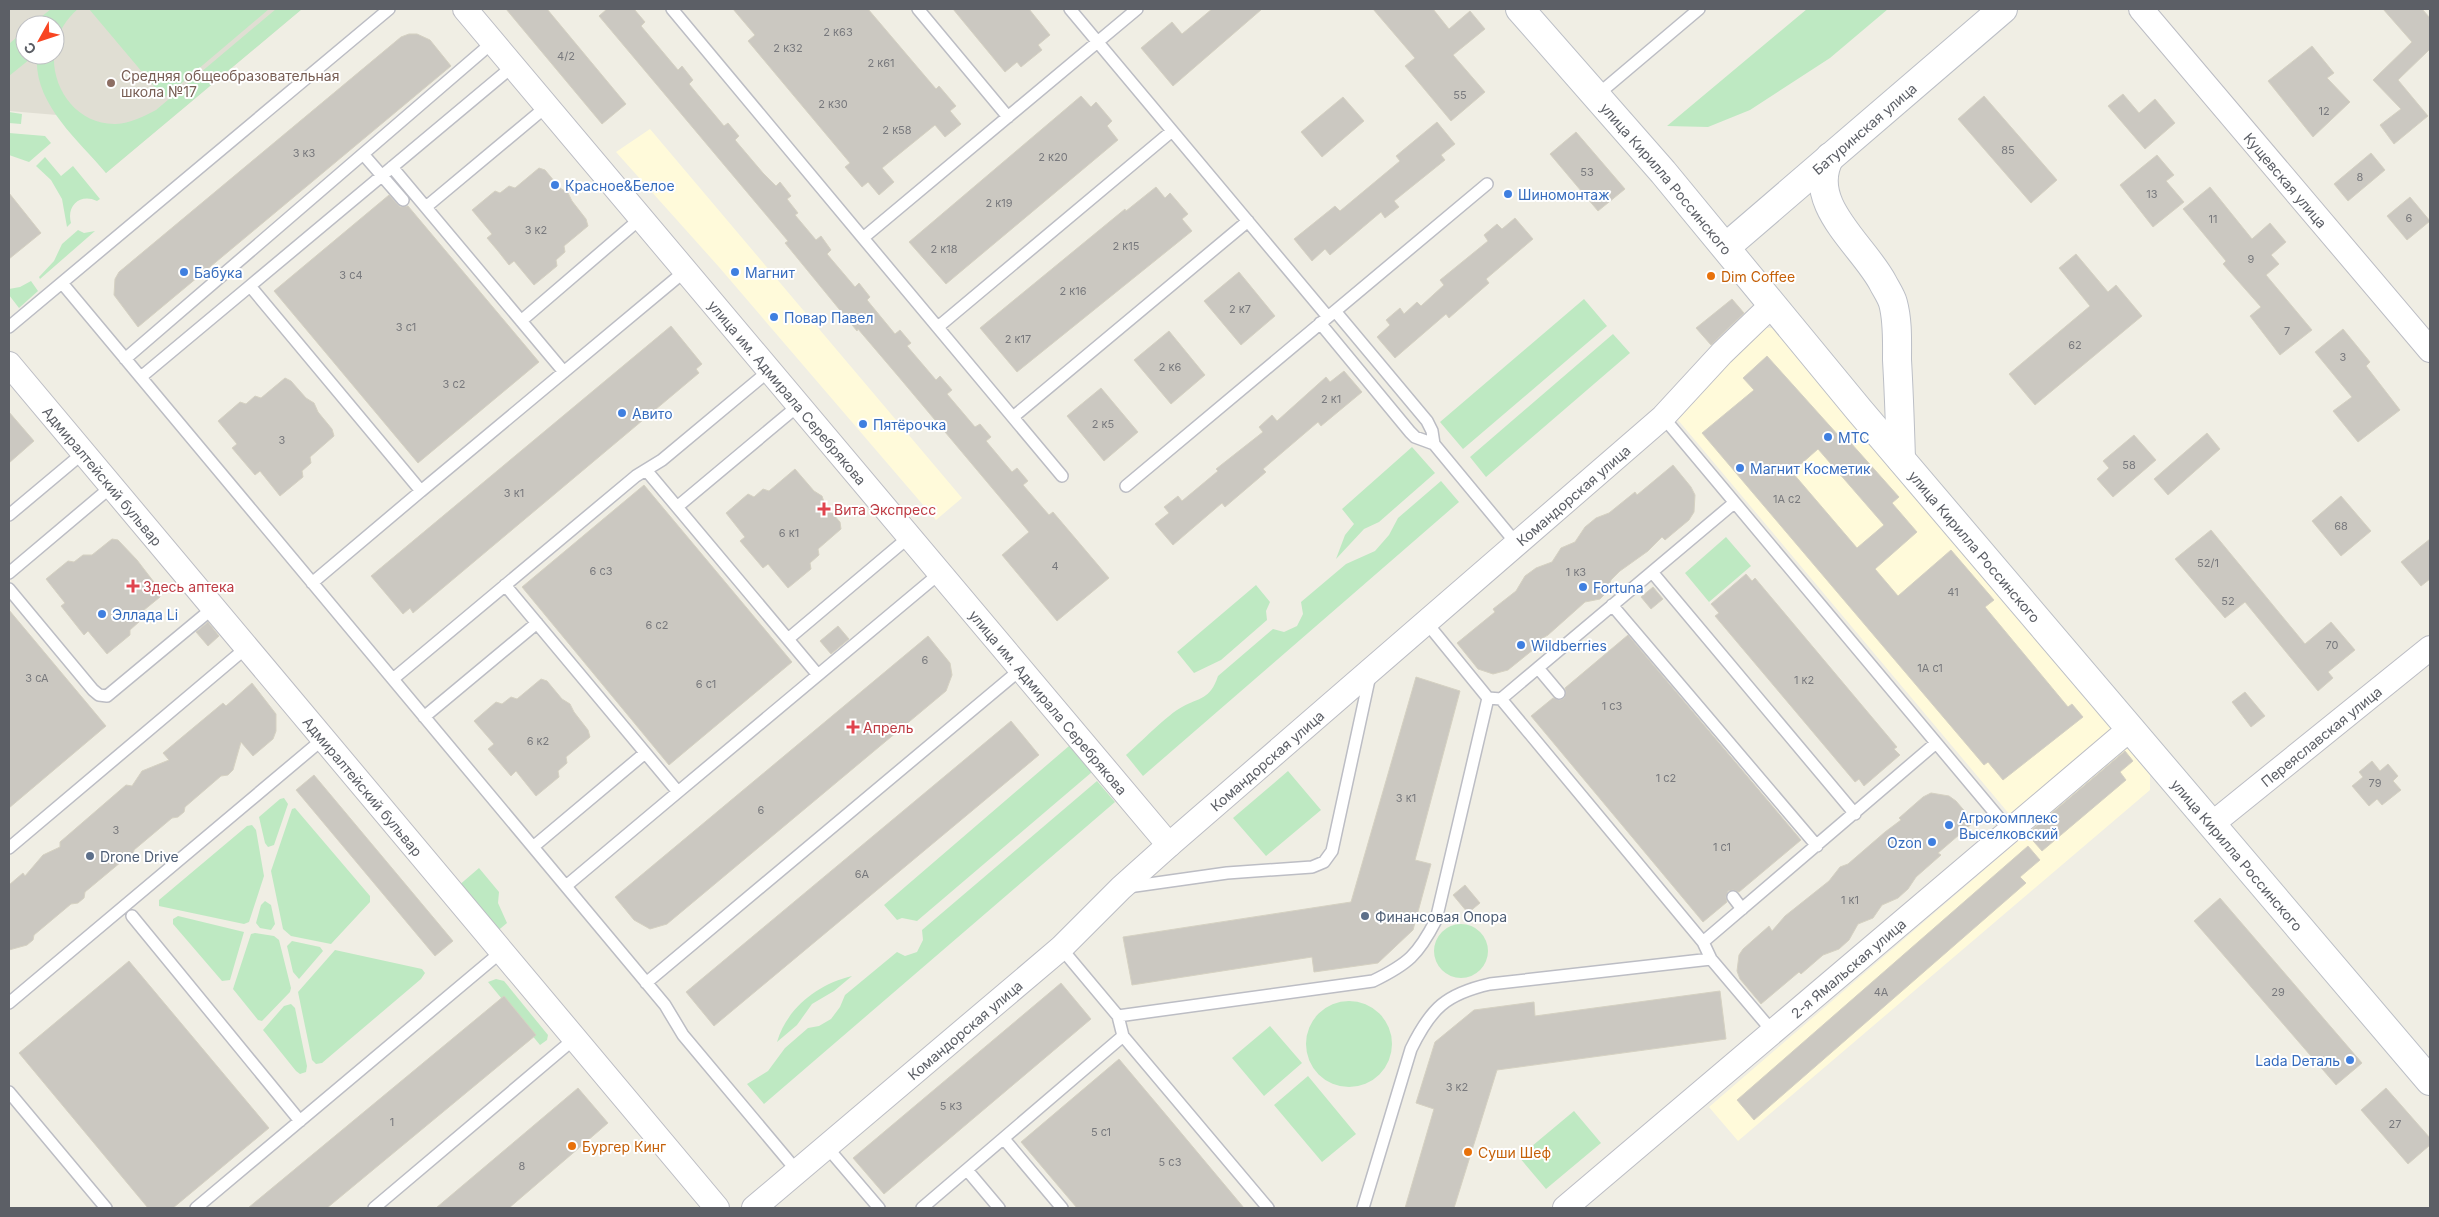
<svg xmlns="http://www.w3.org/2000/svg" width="2439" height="1217" viewBox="0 0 2439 1217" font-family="Inter,sans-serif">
<rect width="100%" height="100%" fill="#f0eee4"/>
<!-- commercial -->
<path fill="#fffada" d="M650,129L962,498L936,520L719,267L616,152Z
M1759,328H1775L2150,775V790L1738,1141L1709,1107L2026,834L1678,420Z"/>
<!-- education -->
<path fill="#e0ded3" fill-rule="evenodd" d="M9,9H302L106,173L57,115L9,111ZM25,25H55V55H25Z"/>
<!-- green -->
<path fill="#bee9c2" d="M51,9H78C66,19 59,31 55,47V25H31Z
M89,9H269L164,98Z
M276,9H302L106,173C77,139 33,103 37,55H54C52,90 78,125 116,124C130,123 143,117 156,110Z
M1807,9H1888L1830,58L1750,110L1708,127L1667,126Z
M25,30V55H35L9,76V44Z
M9,112L22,114L21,124L9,123Z
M9,133L45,136L51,143L29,162L9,155Z
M45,157L61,176L73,166L100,199L97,201C81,193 66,205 71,223L67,227L62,199L51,180L36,166Z
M78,230L84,233L95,231L40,279L39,277L54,261L62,244Z
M31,281L38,291L19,308L9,295V289L20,287Z
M1584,299L1607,326L1463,449L1440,422Z
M1613,334L1630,353L1486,477L1470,457Z
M1412,447L1435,473L1379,522L1364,529L1336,559L1345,535L1354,524L1342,509Z
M1441,481L1459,502L1143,776L1126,755C1140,743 1167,715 1182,707C1200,697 1210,700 1218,676L1273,629L1284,632L1297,626L1303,614L1301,602L1346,564L1375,551L1389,535L1398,518Z
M1726,537L1751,566L1709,602L1685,573Z
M1256,585L1270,602L1266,611L1267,620L1221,660L1194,673L1177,652Z
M1069,746L1092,772L917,921L902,918L897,920L884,905Z
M1288,771L1321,810L1266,856L1233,818Z
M1097,781L1115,802L764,1104L747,1084L768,1071L785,1048L808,1028L819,1026L831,1019L840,1007L845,995L897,952L905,956L917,952L923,940L922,930Z
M284,798L288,804L274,845L268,847L265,843L259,817L280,799Z
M295,808L370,896V902L331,944L291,936L283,929L271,871L292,809Z
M252,825L256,830L264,876L249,922L244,924L159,906V900L247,826Z
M479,868L499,892L498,903L507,923L495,933L457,887Z
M265,901L271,905L275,924L271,930L260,928L256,923L261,905Z
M178,916L244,932L230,980L222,981L173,924V919Z
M1434 951a27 27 0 1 1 54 0a27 27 0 1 1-54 0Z
M255,933L274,936L279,940L291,988L290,992L262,1021L258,1020L233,989L251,934Z
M292,941L320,947L323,951L299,979L293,972L287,946Z
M335,950L422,969L425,973L421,979L322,1063L316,1064L312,1060L298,992Z
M852,976L834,991L812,1004L797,1025L777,1042C787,1008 818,984 852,976Z
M496,979L504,981L548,1035L547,1040L540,1045L488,982Z
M1306 1044a43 43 0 1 1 86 0a43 43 0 1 1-86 0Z
M291,1004L295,1008L307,1066L306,1072L300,1074L296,1071L263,1030L284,1006Z
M1270,1026L1302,1063L1264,1096L1232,1058Z
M1308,1076L1356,1134L1322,1162L1274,1105Z
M1574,1111L1601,1143L1546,1189L1519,1157Z"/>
<!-- building -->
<path fill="#cbc8c1" stroke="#d5d1c2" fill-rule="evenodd" d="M506,9H547L626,104L602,124Z
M607,9H634L645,22L641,26L678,70L682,66L693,80L689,84L724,126L728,123L739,136L735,140L763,173L776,186L780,182L791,196L787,199L798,213L795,215L816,240L821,236L831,250L827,254L855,287L859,283L870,297L867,300L895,334L900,330L911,343L907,346L936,380L940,376L952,390L947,394L975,427L980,424L991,437L986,441L1012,472L1017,468L1028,481L1023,485L1049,515L1053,512L1109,578L1057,621L1002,555L1029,532L898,376L858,329L857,331L785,243L788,241L599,16Z
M733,9H868L936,89L939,86L956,106L950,111L961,124L945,137L935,125L882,168L894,182L879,195L868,182L862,187L845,167L850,163L748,41L755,35Z
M953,9H1029L1050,35L1038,45L1042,50L1021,67L1017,62L1005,72Z
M1212,9H1262L1173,86L1141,48L1172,22L1182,34Z
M1373,9H1433L1449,29L1470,11L1485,29L1453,55L1485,92L1451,121L1405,66L1415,58Z
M2383,9H2422L2430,18V49L2398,80L2428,116L2394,144L2380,125L2401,109L2373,80L2412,42Z
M409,34H417L430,40L451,66L138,327L114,295L115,279L119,272L401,37Z
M2312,46L2334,73L2327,78L2350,102L2313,137L2268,81Z
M2123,94L2139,113L2155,99L2175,123L2145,149L2108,106Z
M1081,96L1091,107L1096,102L1112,121L1107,126L1118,140L946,284L909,242Z
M1984,96L2057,180L2031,203L1958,119Z
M1343,97L1364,121L1322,157L1301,132Z
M1437,122L1455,144L1441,155L1445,160L1394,201L1399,207L1385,218L1381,212L1330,255L1325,249L1312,261L1294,239L1335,206L1340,211L1400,161L1396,156Z
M1576,132L1625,189L1598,211L1550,154Z
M2371,153L2385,170L2348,201L2334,184Z
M2157,155L2174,175L2166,181L2184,202L2153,227L2120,185Z
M539,168L545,170L560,188L568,193L572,201L586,219L588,226L564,246L565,252L556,260L557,266L534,285L514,261L509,265L498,251L487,238L492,234L472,210L495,191L500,193L509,186L515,188Z
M1156,187L1165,198L1170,193L1188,214L1182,219L1192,231L1017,372L980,328L1125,209L1126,211Z
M2210,187L2252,239L2270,223L2286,242L2271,255L2279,264L2266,275L2312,330L2280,355L2250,316L2261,307L2223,264L2226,261L2183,209Z
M9,193L41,233L9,259Z
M389,195L400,207L408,206L539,362L418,463L274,291Z
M2410,197L2430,221L2407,240L2387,216Z
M1515,218L1533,239L1486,279L1489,283L1449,318L1446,314L1395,358L1377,337L1390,325L1386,320L1400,308L1404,314L1417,302L1421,306L1444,285L1440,280L1488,241L1484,235L1497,224L1502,229Z
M2076,254L2108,292L2116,285L2142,316L2035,405L2009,374L2090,306L2059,268Z
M1239,272L1275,316L1241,345L1204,301Z
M1732,299L1744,313L1711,345L1696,328Z
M671,326L702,364L696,369L699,373L413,613L410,608L403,614L371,576Z
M2343,329L2370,362L2366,366L2400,410L2358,442L2333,411L2352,397L2315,352Z
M1169,331L1205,375L1171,404L1134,360Z
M1767,356L1847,445L1850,442L1899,497L1892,503L1917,532L1875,569L1898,596L1951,550L1994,600L1985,607L2068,707L2072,704L2083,717L2003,780L1988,762L1984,765L1702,433L1754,390L1743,378ZM1818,449L1884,525L1857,548L1792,472Z
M1344,371L1362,392L1321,426L1318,422L1263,469L1266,472L1225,507L1222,503L1173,545L1155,524L1169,513L1164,507L1178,496L1182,501L1218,471L1216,469L1263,432L1259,427L1272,415L1277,421L1326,377L1330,382Z
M285,378L291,381L306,398L314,403L318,412L332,429L334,436L310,457L311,463L302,471L303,477L280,496L260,471L255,475L232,448L237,444L218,421L240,402L246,404L255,396L261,398Z
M1101,388L1138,432L1104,461L1067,416Z
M9,412L34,441L9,463Z
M2207,433L2220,449L2168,495L2154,479Z
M2134,435L2156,460L2113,497L2097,479L2109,468L2103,461Z
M1673,465L1691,487L1695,495L1694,512L1689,520L1665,540L1662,537L1648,551L1620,571L1611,580L1605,594L1600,599L1585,602L1548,635L1531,645L1534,649L1508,670L1493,674L1478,669L1457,643L1495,612L1493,609L1516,591L1525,576L1536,568L1552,562L1561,548L1575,542L1585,527L1596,518L1609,513L1635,492L1637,495Z
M795,469L814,491L822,496L825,505L840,522L841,529L818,549L819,555L810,563L811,569L788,588L768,564L763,568L740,541L745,537L726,513L748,494L754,497L763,489L769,491Z
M644,485L792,662L669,765L522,587Z
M2341,496L2371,531L2341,556L2312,521Z
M2211,530L2305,644L2331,622L2355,650L2328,672L2333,678L2318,691L2245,602L2225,618L2175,559Z
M112,539L118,540L137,560L160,590V597L138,615L140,621L130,630V635L107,654L88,631L84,635L61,606L65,603L46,579L68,561L74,562L83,555H92Z
M2430,539V579L2421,586L2401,562Z
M1746,574L1752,581L1755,578L1897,747L1894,749L1900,755L1864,786L1859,779L1855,782L1715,616L1719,613L1711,604Z
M1653,587L1663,599L1651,609L1641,597Z
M9,610L106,726L9,808Z
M208,622L219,636L208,646L196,632Z
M838,626L849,639L831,654L820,641Z
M1628,635L1801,840L1739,892L1733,890L1728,891L1726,897L1727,902L1703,922L1531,716L1553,698L1560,700L1564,698L1566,692L1565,688Z
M928,636L950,663L952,675L946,691L667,924L650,929L634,920L615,897Z
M1416,677L1460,691L1415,860L1431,864L1413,930L1378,963L1314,972L1312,957L1132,985L1123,937L1351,902Z
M541,679L547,681L562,699L570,704L574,712L588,730L590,737L566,757L567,763L558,771L559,777L536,796L516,771L511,776L488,749L494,744L474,721L496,702L502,704L511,697L517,699Z
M252,683L276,714V731L273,739L253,756L241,742L233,770L228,775L221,776L185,807L184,812L178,817L172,818L134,850L133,855L128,860L121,862L85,892L84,898L78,903L71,904L34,935L33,940L27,945L9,950V885L23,873L25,876L43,855L60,847V842L126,785L132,786L142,771L169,760L163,753L223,703L226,706Z
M2245,692L2265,716L2251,727L2232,702Z
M1011,721L1039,755L714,1026L686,992Z
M2125,751L2133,761L2120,772L2126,780L2042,851L2027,834Z
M2372,761L2380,771L2388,764L2398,776L2393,781L2401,790L2382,805L2377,799L2369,806L2352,786L2363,777L2359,772Z
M314,775L453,941L435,956L296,790Z
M1931,793L1949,796L1956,801L1974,822L1938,853L1941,855L1916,877L1908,889L1898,898L1882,905L1873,918L1858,924L1849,940L1839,949L1823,955L1801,974L1799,972L1761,1004L1740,979L1737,971L1739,955L1743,949L1769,926L1772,931L1785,916L1829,881L1840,867L1848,864L1885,832L1901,820L1899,818L1923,797Z
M2028,846L2040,860L2020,877L2026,883L1754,1120L1737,1100Z
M1465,885L1480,903L1468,913L1453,895Z
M2220,898L2362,1063L2336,1085L2194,921Z
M129,961L269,1128L173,1208H148L19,1053Z
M1061,983L1091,1019L884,1194L853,1158Z
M1720,991L1726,1039L1497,1070L1454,1208H1405L1434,1109L1416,1103L1435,1042L1474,1010L1534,1002L1535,1016Z
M504,996L536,1035L327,1208H248Z
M1119,1059L1167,1116L1244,1208H1077L1021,1142Z
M578,1088L608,1123L509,1208H436Z
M2386,1088L2430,1138V1145L2408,1164L2361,1110Z"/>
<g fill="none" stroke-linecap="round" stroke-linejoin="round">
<!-- lane casing -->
<g stroke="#bcbdc4" stroke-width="14">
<path id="lane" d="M672,9L863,238L1137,9
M918,9L1008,117
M1070,9L1328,317
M513,66L250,286L421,491L685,271
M1596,96L1699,9
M363,154L403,200
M392,167L564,372
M426,207L547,106
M863,238L1062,476
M62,283L665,1005L683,1035L797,1171
M1335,311L1427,421L1432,431L1434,444
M521,321L641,218
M1320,323L1410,432L1415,437L1434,444L1516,543
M9,327L389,9
M938,327L1172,131
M125,359L493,42
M141,377L250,286
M1013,417L1248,221
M1663,417L2010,831
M646,470L818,675
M1126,486L1487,184
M677,507L799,405
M9,515L83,453
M1652,572L1855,814
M9,573L111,487
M312,583L421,491
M505,585L678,792L940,573
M9,589L93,690L99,695L107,696L213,608
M1612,605L1817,846
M1426,622L1488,698L1501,699L1703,942L1711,959L1773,1032
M788,639L909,537
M1538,668L1559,693
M393,679L636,476L662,460L770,370
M1501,699L1734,503
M424,717L537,623
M533,847L645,753
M9,848L246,648
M566,886L678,792
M1128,887L1227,873L1312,867L1324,862L1332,851L1370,675
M1733,897L1742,909
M132,916L300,1121
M1703,942L1936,743
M1061,948L1118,1016L1123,1036L1268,1208
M646,983L1021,669
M9,1003L323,739
M1118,1016L1373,981C1408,964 1418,955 1436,920L1488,698
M9,1092L106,1208
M1004,1139L1062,1208
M826,1146L879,1208
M967,1170L999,1208
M196,1208L501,952
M374,1208L574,1039
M922,1208L1123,1036
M1363,1208L1411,1049C1431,1008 1446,994 1490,984L1711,959"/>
</g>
<!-- street casing -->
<g stroke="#bcbdc4" stroke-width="26">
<g id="street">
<path id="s1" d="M465,9L1169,845"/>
<path id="s2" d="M2141,9L2430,350"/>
<path id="s3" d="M9,364L717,1208"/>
<path id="s4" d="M2212,824L2430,648"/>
<path id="s5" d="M754,1208L1061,948L1121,888L1169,845L1663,417L1722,353L1772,305"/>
<path id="s6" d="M1565,1208L2131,728"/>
</g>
</g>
<!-- secondary casing -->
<g stroke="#bcbfc6" stroke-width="30">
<g id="secondary">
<path id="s7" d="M1520,9L1663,172L1859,410L2430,1081"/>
<path d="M1830,157C1804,203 1864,246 1883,283C1886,289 1891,296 1893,303C1898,321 1897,342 1897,360C1899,393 1900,426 1901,459"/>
<path id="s8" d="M1726,247L2003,9"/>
</g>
</g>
<!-- lane -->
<use href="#lane" stroke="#fff" stroke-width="11"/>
<!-- street -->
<use href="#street" stroke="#fff" stroke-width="24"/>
<!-- secondary -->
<use href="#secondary" stroke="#fff" stroke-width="28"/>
</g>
<!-- markers -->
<circle fill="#8d6e63" stroke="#fff" stroke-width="2" cx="111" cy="83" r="5"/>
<g fill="#3f7fe0" stroke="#fff" stroke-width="2">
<circle cx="555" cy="185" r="5"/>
<circle cx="1508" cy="194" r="5"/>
<circle cx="184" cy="272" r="5"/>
<circle cx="735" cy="272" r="5"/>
<circle cx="774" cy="317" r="5"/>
<circle cx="622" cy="413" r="5"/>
<circle cx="863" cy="424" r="5"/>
<circle cx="1828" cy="437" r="5"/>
<circle cx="1740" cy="468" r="5"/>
<circle cx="1583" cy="587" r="5"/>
<circle cx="102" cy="614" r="5"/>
<circle cx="1521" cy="645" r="5"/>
<circle cx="1949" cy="825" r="5"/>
<circle cx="1932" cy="842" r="5"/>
<circle cx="2350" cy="1060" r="5"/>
</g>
<g fill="#e8710a" stroke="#fff" stroke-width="2">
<circle cx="1711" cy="276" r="5"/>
<circle cx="572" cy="1146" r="5"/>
<circle cx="1468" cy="1152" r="5"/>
</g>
<g fill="#e0444e" stroke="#fff" stroke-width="2">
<path d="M821.5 501.5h5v5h5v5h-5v5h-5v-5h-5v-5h5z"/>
<path d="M130.5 578.5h5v5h5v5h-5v5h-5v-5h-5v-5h5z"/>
<path d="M850.5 719.5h5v5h5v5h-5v5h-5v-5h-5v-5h5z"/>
</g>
<g fill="#5c6f8a" stroke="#fff" stroke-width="2">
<circle cx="90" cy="856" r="5"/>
<circle cx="1365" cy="916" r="5"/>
</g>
<g text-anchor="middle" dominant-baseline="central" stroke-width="4" stroke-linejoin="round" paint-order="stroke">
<!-- number labels -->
<g font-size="11" fill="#78797d">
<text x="838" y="32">2 к63</text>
<text x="788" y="48">2 к32</text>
<text x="566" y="56">4/2</text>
<text x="881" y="63">2 к61</text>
<text x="1460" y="95">55</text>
<text x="833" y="104">2 к30</text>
<text x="2324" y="111">12</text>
<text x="897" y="130">2 к58</text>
<text x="2008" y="150">85</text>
<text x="304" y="153">3 к3</text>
<text x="1053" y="157">2 к20</text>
<text x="1587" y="172">53</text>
<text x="2360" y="177">8</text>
<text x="2152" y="194">13</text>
<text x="999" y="203">2 к19</text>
<text x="2409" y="218">6</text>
<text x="2213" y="219">11</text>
<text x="536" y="230">3 к2</text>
<text x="1126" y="246">2 к15</text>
<text x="944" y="249">2 к18</text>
<text x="2251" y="259">9</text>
<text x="351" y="275">3 с4</text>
<text x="1073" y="291">2 к16</text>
<text x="1240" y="309">2 к7</text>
<text x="406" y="327">3 с1</text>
<text x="2287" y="331">7</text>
<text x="1018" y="339">2 к17</text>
<text x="2075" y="345">62</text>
<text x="2343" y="357">3</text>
<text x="1170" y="367">2 к6</text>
<text x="454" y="384">3 с2</text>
<text x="1331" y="399">2 к1</text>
<text x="1103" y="424">2 к5</text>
<text x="282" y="440">3</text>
<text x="2129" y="465">58</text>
<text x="514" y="493">3 к1</text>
<text x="1787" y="499">1А с2</text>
<text x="2341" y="526">68</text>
<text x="789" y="533">6 к1</text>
<text x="2208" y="563">52/1</text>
<text x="1055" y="566">4</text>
<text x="601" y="571">6 с3</text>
<text x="1576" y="572">1 к3</text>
<text x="1953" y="592">41</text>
<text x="2228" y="601">52</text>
<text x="657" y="625">6 с2</text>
<text x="2332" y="645">70</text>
<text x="925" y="660">6</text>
<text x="1930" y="668">1А с1</text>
<text x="37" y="678">3 сА</text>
<text x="1804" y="680">1 к2</text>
<text x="706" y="684">6 с1</text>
<text x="1612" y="706">1 с3</text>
<text x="538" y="741">6 к2</text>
<text x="1666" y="778">1 с2</text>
<text x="2375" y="783">79</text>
<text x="1406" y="798">3 к1</text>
<text x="761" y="810">6</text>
<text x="116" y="830">3</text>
<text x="1722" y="847">1 с1</text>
<text x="862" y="874">6А</text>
<text x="1850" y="900">1 к1</text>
<text x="1881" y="992">4А</text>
<text x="2278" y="992">29</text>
<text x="1457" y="1087">3 к2</text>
<text x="951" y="1106">5 к3</text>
<text x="392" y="1122">1</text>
<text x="2395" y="1124">27</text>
<text x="1101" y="1132">5 с1</text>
<text x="1170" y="1162">5 с3</text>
<text x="522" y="1166">8</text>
</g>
<!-- education labels -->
<g font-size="14" fill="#785e54" stroke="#fff" text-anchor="start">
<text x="121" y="75">Средняя общеобразовательная<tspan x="121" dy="16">школа №17</tspan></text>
</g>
<!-- street labels -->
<g font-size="14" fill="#5c5f66" stroke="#fff">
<text stroke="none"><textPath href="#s8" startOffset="182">Батуринская улица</textPath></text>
<text stroke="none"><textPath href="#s7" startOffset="224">улица Кирилла Россинского</textPath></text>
<text stroke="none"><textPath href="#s2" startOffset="224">Кущевская улица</textPath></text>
<text stroke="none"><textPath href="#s1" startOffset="501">улица им. Адмирала Серебрякова</textPath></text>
<text stroke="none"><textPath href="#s3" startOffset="146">Адмиралтейский бульвар</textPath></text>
<text stroke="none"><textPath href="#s5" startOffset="1086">Командорская улица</textPath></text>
<text stroke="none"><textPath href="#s7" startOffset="704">улица Кирилла Россинского</textPath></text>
<text stroke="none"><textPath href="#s1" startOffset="906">улица им. Адмирала Серебрякова</textPath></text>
<text stroke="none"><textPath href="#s4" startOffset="140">Переяславская улица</textPath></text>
<text stroke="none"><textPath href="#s5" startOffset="681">Командорская улица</textPath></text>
<text stroke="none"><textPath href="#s3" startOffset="551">Адмиралтейский бульвар</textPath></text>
<text stroke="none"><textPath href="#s7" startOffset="1109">улица Кирилла Россинского</textPath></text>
<text stroke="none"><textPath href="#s6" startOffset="371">2-я Ямальская улица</textPath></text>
<text stroke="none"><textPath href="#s5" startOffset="276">Командорская улица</textPath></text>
</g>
<!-- shop labels -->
<g font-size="14" fill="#366cbe" stroke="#fff" text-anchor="start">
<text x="565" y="185">Красное&amp;Белое</text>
<text x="1518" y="194">Шиномонтаж</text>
<text x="194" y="272">Бабука</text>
<text x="745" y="272">Магнит</text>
<text x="784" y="317">Повар Павел</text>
<text x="632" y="413">Авито</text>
<text x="873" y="424">Пятёрочка</text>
<text x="1838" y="437">МТС</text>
<text x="1750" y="468">Магнит Косметик</text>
<text x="1593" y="587">Fortuna</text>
<text x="112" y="614">Эллада Li</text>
<text x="1531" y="645">Wildberries</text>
<text x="1959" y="817">Агрокомплекс<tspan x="1959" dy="16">Выселковский</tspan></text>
<text x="1922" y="842" text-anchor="end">Ozon</text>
<text x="2340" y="1060" text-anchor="end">Lada Dеталь</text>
</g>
<!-- food labels -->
<g font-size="14" fill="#c56008" stroke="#fff" text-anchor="start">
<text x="1721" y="276">Dim Coffee</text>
<text x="582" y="1146">Бургер Кинг</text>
<text x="1478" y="1152">Суши Шеф</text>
</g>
<!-- health labels -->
<g font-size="14" fill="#be3a42" stroke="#fff" text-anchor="start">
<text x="834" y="509">Вита Экспресс</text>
<text x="143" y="586">Здесь аптека</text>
<text x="863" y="727">Апрель</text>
</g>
<!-- service labels -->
<g font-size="14" fill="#4e5e75" stroke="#fff" text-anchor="start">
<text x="100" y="856">Drone Drive</text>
<text x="1375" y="916">Финансовая Опора</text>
</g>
</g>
<!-- border -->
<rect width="2439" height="1217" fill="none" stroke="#5c5f66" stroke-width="20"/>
<!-- north arrow -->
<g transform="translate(40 40) rotate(230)"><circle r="24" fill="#ffffff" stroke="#bebfc2"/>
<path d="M0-4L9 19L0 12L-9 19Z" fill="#f84522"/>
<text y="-8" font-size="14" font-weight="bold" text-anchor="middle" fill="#5c5f66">С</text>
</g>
</svg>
